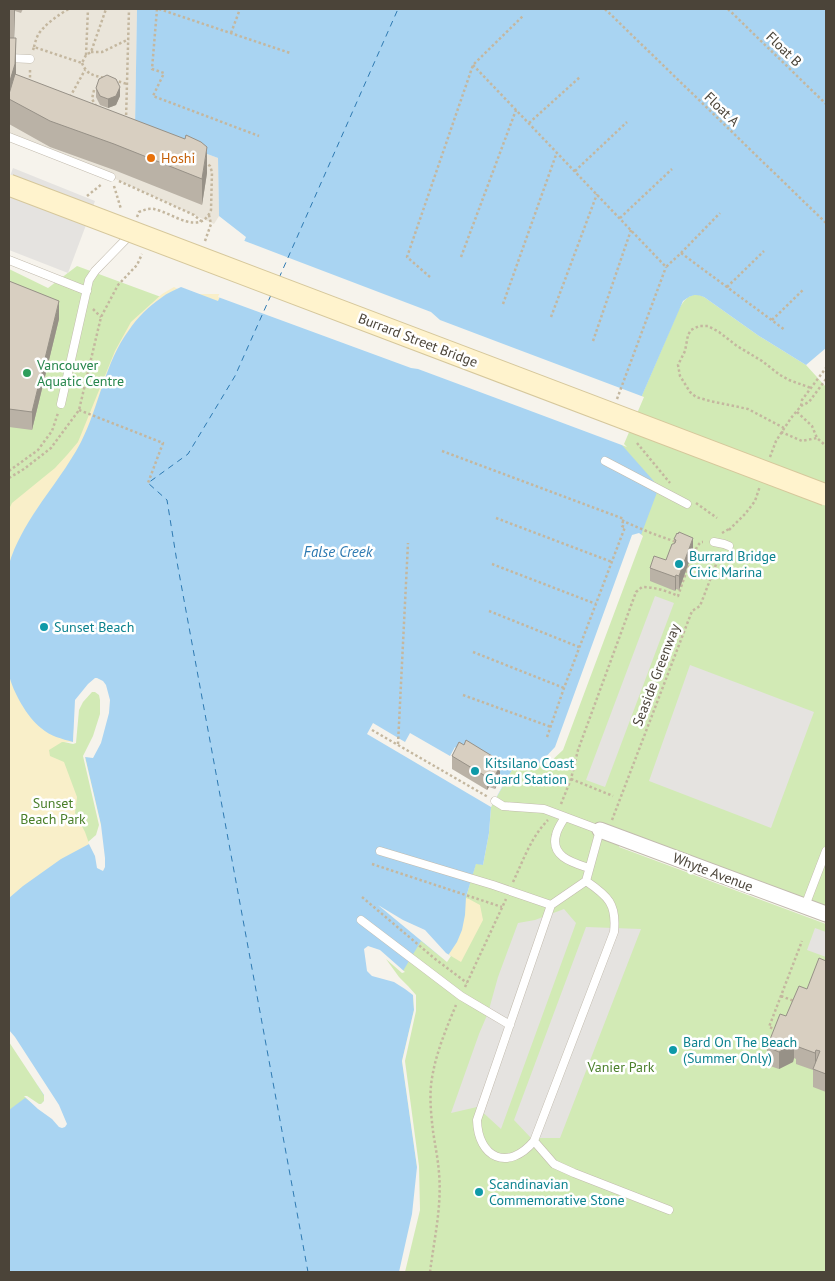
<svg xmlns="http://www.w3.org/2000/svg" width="835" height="1281" viewBox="0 0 835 1281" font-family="'PT Sans',sans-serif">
<rect width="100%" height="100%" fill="#f6f3ec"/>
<!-- residential -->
<path fill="#eae5da" d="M9,9H137L135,127L218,158L219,216L214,224L111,177L9,137Z"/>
<!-- green -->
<path fill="#d2eab5" d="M77,266L161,297L9,564V269L48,288Z
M697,294L704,297L759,336L806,365L826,387V907L621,831L619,847L826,924V1272H403L402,1061L397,979L383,958L421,940L465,915L466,897L476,863L483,865L489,833L491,807L512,770L621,444L679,309C684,300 687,296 697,294Z
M9,675L76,709L90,690L96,689L103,699L101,825L98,837L89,844L9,898Z
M9,1037L46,1094L43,1106L9,1110Z"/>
<!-- sand -->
<path fill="#f9efc9" d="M174,287L192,296L201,294H221L75,701L73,742H62L49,750L50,756L64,762L77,797L75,813L85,832L92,852L9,1030V509L12,503L55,468L67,455L78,442L115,351L131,322L162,294Z
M393,875L469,899L480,905L483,920L461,962L446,953Z"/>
<!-- parking -->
<path fill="#e5e3e0" d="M13,168L95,201L68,273L9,250V179Z
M655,596L674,603L605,787L586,780Z
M690,665L814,712L771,828L649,781Z
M564,909L576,923L501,1129L477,1107L451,1113L479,1034L488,1013L498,977L518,923L535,920Z
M586,927L641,929L560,1138H531L514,1120Z
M815,928L826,932V957L807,950Z"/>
<!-- water -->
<path fill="#a9d4f2" d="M137,9H826V348L806,365L759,336L704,297C695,293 691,295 683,301L621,444L659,487L561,749L547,761L512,770L491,807L489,833L483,865L476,864L466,897L465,915L462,930L457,942L445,960L421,941L403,971L387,957L383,960L413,995L414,1010L402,1061L417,1167V1210L403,1272H9V1110L25,1098L39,1107L46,1099L9,1037V898L23,886L61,859L89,844L98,837L101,825L85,756L103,715L101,694L93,689L81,700L75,716L73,742C62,739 50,736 41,728C27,717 13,692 9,675V564C23,518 59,484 81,442C99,407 105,362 129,330C137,318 149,306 161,298C167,293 175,290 181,287L218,301L246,237L219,216L218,158L135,127Z"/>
<!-- pier -->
<path fill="#f6f3ec" d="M242,240L431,312L440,320L644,397L624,444L627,447L418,369L411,368L218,297Z
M639,533L643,536L563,750L549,763L544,765L542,761L555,747L632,535Z
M95,678H97L103,681L106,685L110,700L109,713L101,743L93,758L85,757L101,825L105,858V867L103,871L97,868L95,856L88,842L96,835L99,825L83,756L93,736L100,714V700L99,695L95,692H92L83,702L79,710L76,743L73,744L64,742H73L75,700L88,684Z
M373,723L405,742L410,733L450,756L455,747L507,778L491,807L367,734Z
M378,905L403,920L425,930L446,953L451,956L447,962Z
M368,946L380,950L405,972L402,973L386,959L399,977L408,986L416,995V1011L405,1061L419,1166L420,1210L405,1272H399L412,1214L417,1167L402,1061L414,1010L413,995L405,989L394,982L372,976L367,971L364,949Z
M9,1030L15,1037L59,1105L67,1124L65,1127L62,1128L59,1127L52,1119L38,1109L24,1096H27L39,1104H41L44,1101V1095L9,1042Z"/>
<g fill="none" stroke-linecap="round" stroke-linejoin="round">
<!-- ferry -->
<path stroke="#2e7ab2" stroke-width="1" stroke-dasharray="6 5" stroke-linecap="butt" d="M279,278L398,9
M271,295L235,376L188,454L148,483L167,500L177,562L308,1272"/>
<!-- service casing -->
<g stroke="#c2bbae" stroke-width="9">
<path id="service" d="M9,58L30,59
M9,137L111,177
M9,260L87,291
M61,404L89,280L95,271L132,233
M605,461L687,504
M714,542L724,544L729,546
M495,801L503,806L544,809L600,830L586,881L551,905L477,1120C478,1158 508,1172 534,1141L614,932C617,904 608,896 586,881
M565,817C562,822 557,829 556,835C550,857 574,863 589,868
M380,851L493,885L551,905
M805,906L826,851
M361,920L461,996L510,1025
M534,1141L554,1164L574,1173L669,1210"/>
</g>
<!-- minor casing -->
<g stroke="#c2bbae" stroke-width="17">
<path id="minor" d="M600,830L826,914"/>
</g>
<!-- path -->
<path stroke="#c4b79f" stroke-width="2.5" stroke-dasharray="2.5 2.5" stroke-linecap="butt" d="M157,9L152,69L164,73L153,96L259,136
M159,9L290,53
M605,9L826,223
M728,9L826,104
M231,33L240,9
M34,47C35,43 36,39 38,35C43,26 59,14 69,9
M33,50L34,47L82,63L86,55L91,52L106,9
M91,52H102L129,39
M86,55L88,9
M82,63C87,75 93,75 104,78
M473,65L666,267L681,253L785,330
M30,70V82
M114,80L127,84
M94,90L92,99L96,106
M70,97L85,70
M126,120L129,9
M529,123L580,77
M575,171L627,122
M119,181L194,215L201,221
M114,186L121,209
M87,196L102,184
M137,217L139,212C144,210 149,208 154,209C173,213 200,237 211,210L212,172L210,166L205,162
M620,218L672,169
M205,241L211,224L209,215
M681,253L720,213
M461,257L516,110
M430,277L407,257L473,65L523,16
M727,287L764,251
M503,304L557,152
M93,309L101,317
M551,317L597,194
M772,320L804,289
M593,341L631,230
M617,399L666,267
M801,406L802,400L826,368
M79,410L163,443L148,483
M797,412L812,426L817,438L826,446
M784,428L748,409L710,401L696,397L690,392L680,376L678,365L685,351L688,335L691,330L699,326H708L719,332L737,346L762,361L780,375L789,380L811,388
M781,432L802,441L817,438
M637,443L670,483
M442,451L624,519L623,521L651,533L676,542
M770,457L776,441L791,418L801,406L809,402L826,379
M9,471L38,450L52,431L58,413
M9,478L24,469L51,448L79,410L101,317L118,285L137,265L142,254
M696,503L717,518
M496,518L612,562
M729,530L745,514L755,501L760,486
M722,533L729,529
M492,564L596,604
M489,611L579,647
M473,652L564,688
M463,695L551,727
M372,730L488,797
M547,737L564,688L625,527L622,526L623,521
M398,744L408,543
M571,779L613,796
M561,804L571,779L578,750L636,592L642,587C655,587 667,591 678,596C681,587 694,548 700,543C701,542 702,542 703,542
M612,820L692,611L700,606L720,554
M372,864L502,907
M513,882C523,861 531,837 548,820
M362,897L434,958L467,983
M465,987L506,899
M781,996L794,1001
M777,1030L769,1027L802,941
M430,1272C434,1240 442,1206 439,1173C438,1159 435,1145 433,1131C431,1114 429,1095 432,1078C436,1053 446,1029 456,1005"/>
<!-- service -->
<use href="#service" stroke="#fff" stroke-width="8"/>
<!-- minor -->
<use href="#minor" stroke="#fff" stroke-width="15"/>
<!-- secondary-bridge casing -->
<g stroke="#d6c79b" stroke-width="23" stroke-linecap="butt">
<path id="secondary-bridge" d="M9,185L826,495"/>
</g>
<!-- secondary-bridge -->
<use href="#secondary-bridge" stroke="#fff3cd" stroke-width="21"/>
</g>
<!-- wall -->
<path fill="#bab2a6" d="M9,9H23L21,13L15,11L14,38L16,75L207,173L202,205L114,170L50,147L9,124Z
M96,88L120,96L116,105L108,108L100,105L96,97Z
M9,281L59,319L32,430L9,427Z
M674,539L693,551L679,590L676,589L675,591L650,581V568L666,560L674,543Z
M452,756L497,764L500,779L495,789L489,787L487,790L452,769Z
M826,961V1092L813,1087V1070L796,1064V1059L794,1058L793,1062L779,1069L767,1065V1047L786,1016L807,989Z"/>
<!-- shaded-wall -->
<path fill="#979187" d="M14,9H15L14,43Z
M16,38V74L15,100L9,99V84Z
M120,87V96L116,105L108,108V99Z
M207,147V173L202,205V179Z
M59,301V319L32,430V412Z
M693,538V551L679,590V576Z
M676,575V589L675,591V577Z
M497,759V771L500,766V779L495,789V763Z
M489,773V787L487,790V777Z
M794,1041V1058L793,1062L779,1069V1052Z
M816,1050V1067L815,1071V1053Z"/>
<!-- building -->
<path fill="#d8cfc1" stroke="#979187" d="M9,38H16L15,64L9,84Z
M15,74L185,139L186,135L201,142L207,147L202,179L114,144L50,121L9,99V94Z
M107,75L116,79L120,87L116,96L108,99L100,96L96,88L99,79Z
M9,281L59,301L32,412L9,409Z
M679,532L693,538L679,576L676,575L675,577L650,568L654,556L666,560L672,544H673L675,543L676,540L674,539L677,533L678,534Z
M466,740L497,759L495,763L500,766L495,776L489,773L487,777L452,756L459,742L464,745Z
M819,958L826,961V1074L813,1069L820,1051L816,1050L815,1053L796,1046L797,1042L794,1041L793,1044L779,1052L767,1047L780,1014L786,1016L799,986L807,989Z"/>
<!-- markers -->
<circle fill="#e8710a" stroke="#fff" stroke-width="2" cx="151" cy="158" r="5"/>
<circle fill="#2e9e5b" stroke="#fff" stroke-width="2" cx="27" cy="373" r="5"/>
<g fill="#0f9aa8" stroke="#fff" stroke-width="2">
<circle cx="679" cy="564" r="5"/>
<circle cx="44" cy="627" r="5"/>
<circle cx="475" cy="771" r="5"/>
<circle cx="673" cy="1050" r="5"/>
<circle cx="479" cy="1192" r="5"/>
</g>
<g text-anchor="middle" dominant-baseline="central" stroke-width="5" stroke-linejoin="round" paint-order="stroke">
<!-- street labels -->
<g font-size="14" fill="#4b4439" stroke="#fff">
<text transform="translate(784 49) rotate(44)">Float B</text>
<text transform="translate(722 109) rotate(44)">Float A</text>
<text transform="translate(418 340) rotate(21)">Burrard Street Bridge</text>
<text transform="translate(656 675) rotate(-69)">Seaside Greenway</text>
<text transform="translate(713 872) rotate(21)">Whyte Avenue</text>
</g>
<!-- food labels -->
<g font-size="14" fill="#c56008" stroke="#fff" text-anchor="start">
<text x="161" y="158">Hoshi</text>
</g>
<!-- leisure labels -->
<g font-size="14" fill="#27864d" stroke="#fff" text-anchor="start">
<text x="37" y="365">Vancouver<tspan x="37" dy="16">Aquatic Centre</tspan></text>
</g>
<!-- culture labels -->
<g font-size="14" fill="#0d838f" stroke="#fff" text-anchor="start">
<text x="689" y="556">Burrard Bridge<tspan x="689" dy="16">Civic Marina</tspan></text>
<text x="54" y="627">Sunset Beach</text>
<text x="485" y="763">Kitsilano Coast<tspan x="485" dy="16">Guard Station</tspan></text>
<text x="683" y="1042">Bard On The Beach<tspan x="683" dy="16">(Summer Only)</tspan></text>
<text x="489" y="1184">Scandinavian<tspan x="489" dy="16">Commemorative Stone</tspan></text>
</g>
<!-- park labels -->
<g font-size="14" fill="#4a7f2a" stroke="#fff">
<text x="53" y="803">Sunset<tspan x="53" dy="16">Beach Park</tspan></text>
<text x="621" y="1067">Vanier Park</text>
</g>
<!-- water labels -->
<g font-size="15" font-style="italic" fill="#2e7ab2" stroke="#fff">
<text x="338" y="551">False Creek</text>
</g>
</g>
<!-- border -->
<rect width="835" height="1281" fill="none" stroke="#4b4439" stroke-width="20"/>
</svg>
